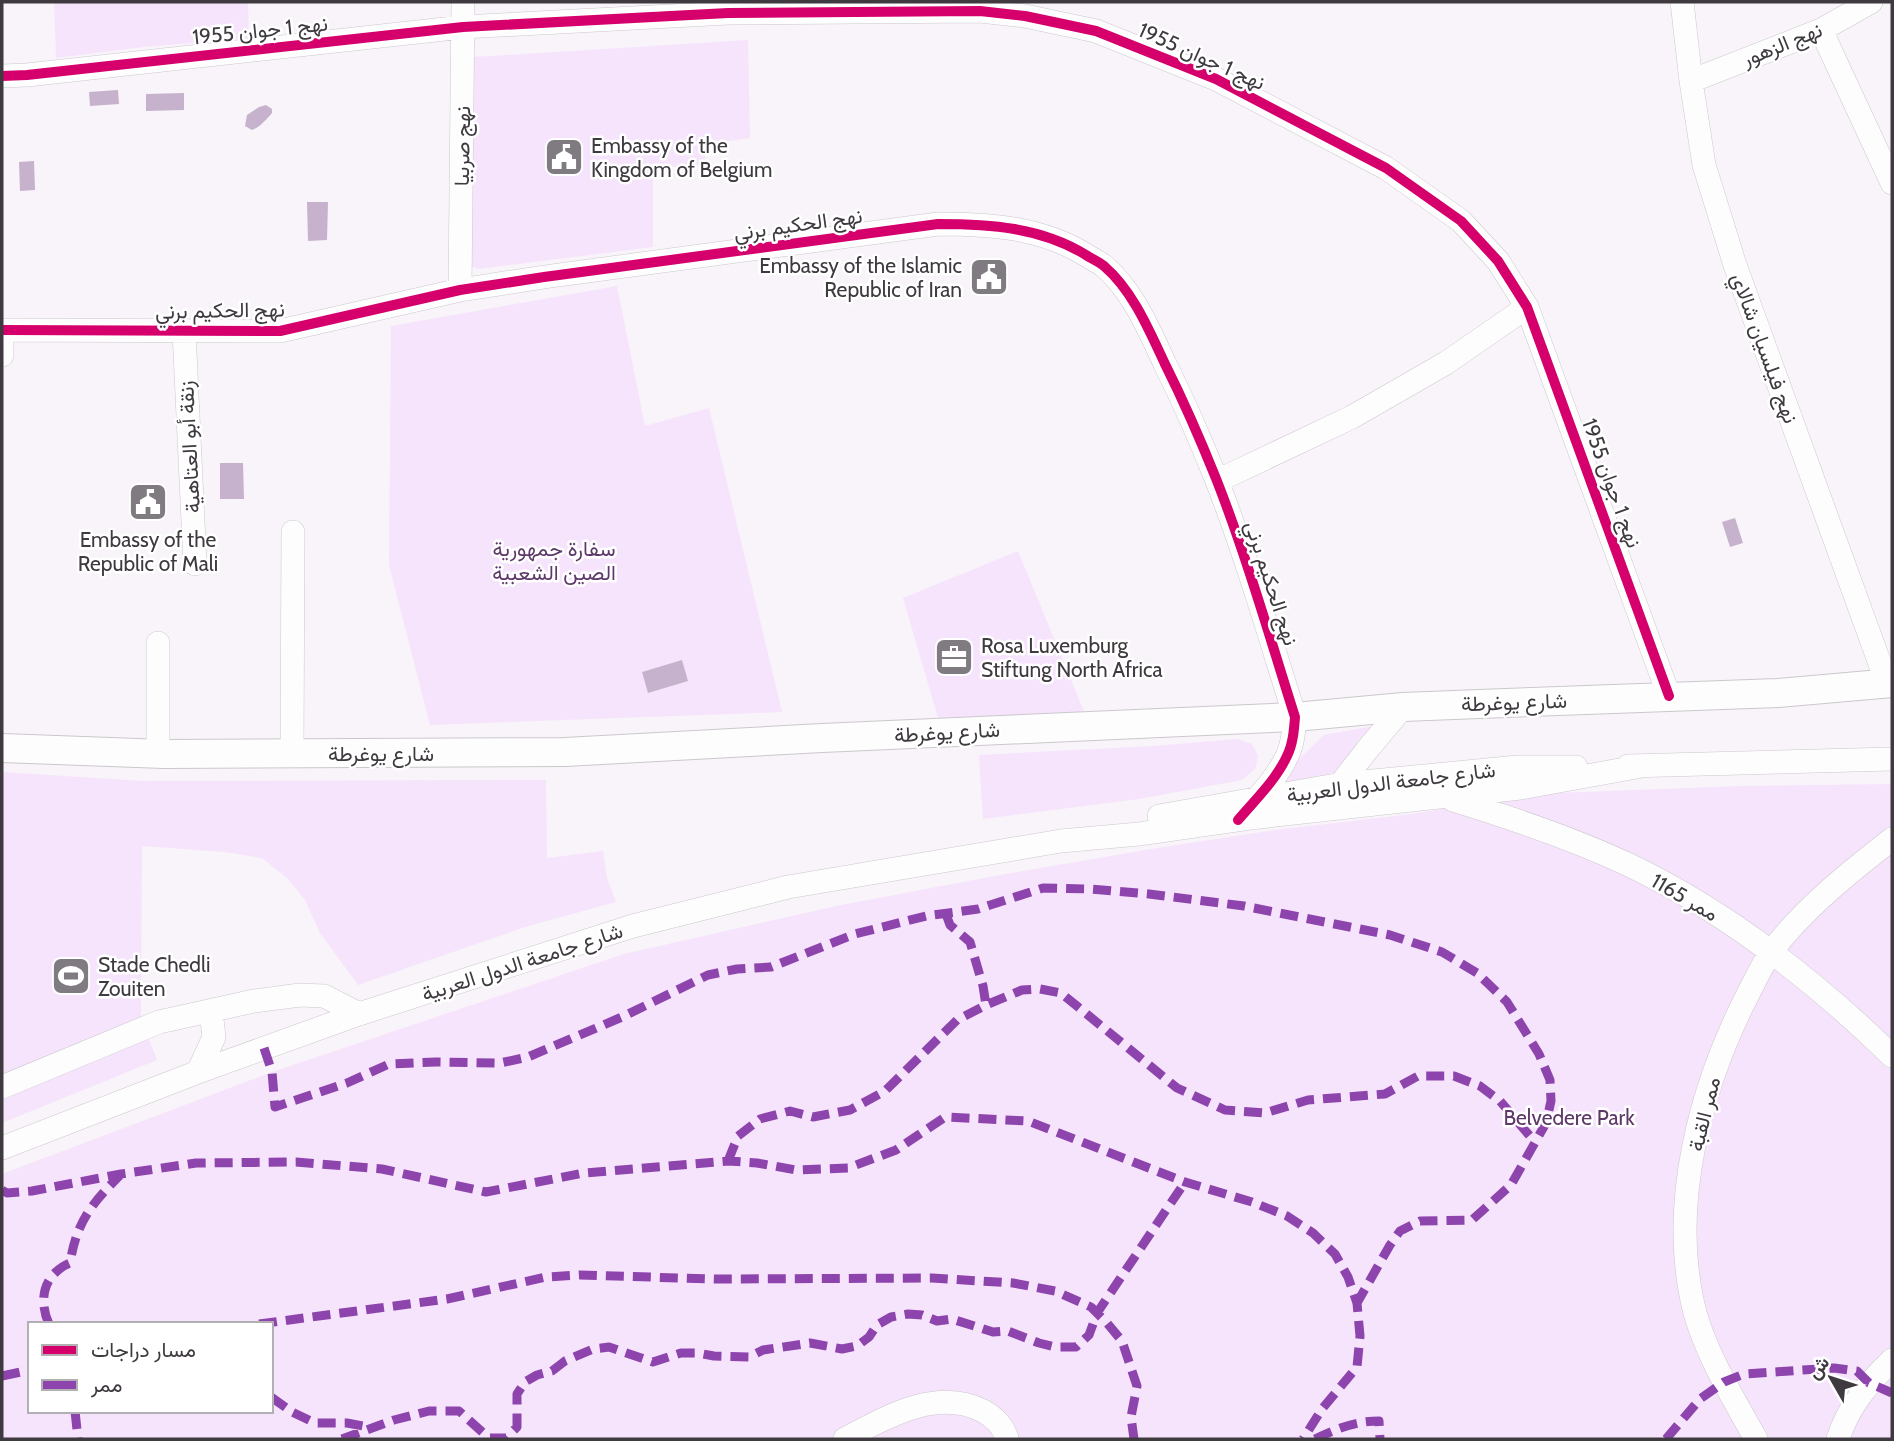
<svg xmlns="http://www.w3.org/2000/svg" width="1894" height="1441" viewBox="0 0 1894 1441" font-family="Cabin,Vazirmatn,sans-serif">
<rect width="100%" height="100%" fill="#f8f4f9"/>
<!-- green -->
<path fill="#f6e4fc" fill-rule="evenodd" d="M54,2H248L249,38L144,47L56,58Z
M748,40L750,138L706,144L705,165L653,168V247L479,269L470,266L474,57Z
M617,286L645,426L709,408L782,712L430,725L389,565L391,326Z
M1018,551L1085,714L938,718L903,598Z
M1373,726L1359,740L1332,777L1282,784L1299,759L1324,735Z
M1237,739L1252,744L1258,756L1255,769L1242,780L1139,799L983,819L979,755L1154,746Z
M2,772L143,781L546,780L547,858L603,851L607,878L616,902L525,927L358,985L320,933L305,900L287,878L262,858L225,852L142,846L141,1019L157,1060L2,1123Z
M1892,784V1439H2V1174L272,1072L624,954L836,906L1000,875L1157,848L1275,830L1412,814L1530,794L1740,786ZM30,1324H271V1411H30Z"/>
<!-- water -->
<path fill="#c6b2cd" d="M118,90L119,104L90,106L89,92Z
M184,93V110L146,111V94Z
M266,105L272,109V113C267,119 260,127 252,130L245,126L247,115L259,107Z
M34,161L35,190L20,191L19,162Z
M307,202H328L327,240L308,241Z
M220,463H243L244,499H220Z
M1735,518L1743,543L1730,547L1722,522Z
M682,660L688,681L648,693L642,672Z"/>
<g fill="none" stroke-linecap="round" stroke-linejoin="round">
<!-- minor casing -->
<g stroke="#cbc8cc" stroke-width="24">
<path id="minor" d="M1682,2L1691,81L1704,165L1735,265L1887,683
M1821,30L1892,183
M2,76L27,75L463,27L728,13L980,11L1025,16L1096,31L1216,79L1386,168L1461,221L1498,261L1527,307L1669,696
M1691,81L1821,30L1871,2
M460,290L463,2
M2,330L280,331L460,290L544,277L938,224C989,224 1041,227 1086,255C1092,259 1099,262 1104,266C1133,291 1149,330 1165,364C1184,402 1201,441 1217,481C1247,558 1270,638 1295,717C1294,730 1293,744 1287,756C1276,780 1255,800 1238,820
M184,331L195,564
M2,355V330
M1217,481L1352,417L1446,363L1527,307
M292,753L293,532
M158,754V643
M1628,766L1892,759
M1335,791L1367,750L1403,707
M1453,800C1512,818 1571,838 1627,864C1726,911 1814,980 1892,1056
M1159,816L1342,784L1518,767H1576
M198,1072L214,1037L211,1011
M2,1087L159,1022L254,1001L300,995L324,996L359,1014
M2,1148L198,1072L359,1014L633,926L788,887L1061,841L1139,834L1250,818L1520,788L1642,766
M845,1439C887,1417 937,1387 983,1411C994,1417 1004,1427 1007,1439
M1756,1439C1733,1398 1701,1346 1692,1300C1671,1201 1700,1091 1744,1002C1753,985 1761,966 1772,951C1803,909 1851,871 1892,839
M1838,1439C1848,1407 1868,1383 1892,1360"/>
</g>
<!-- major casing -->
<g stroke="#cbc8cc" stroke-width="30">
<path id="major" d="M2,748L164,754L565,752L822,738L1295,717L1403,707L1479,704L1778,693L1892,683"/>
</g>
<!-- minor -->
<use href="#minor" stroke="#fefdfe" stroke-width="23"/>
<!-- major -->
<use href="#major" stroke="#fefdfe" stroke-width="28"/>
<!-- quiet -->
<path stroke="#8e44ad" stroke-width="9" stroke-dasharray="18 9" stroke-linecap="butt" d="M946,914L950,925L970,942L983,986L986,1005
M264,1048L272,1072L275,1107L347,1083L389,1064L436,1062L500,1063L528,1057L622,1017L708,975L737,969L771,967L855,934L926,916L978,909L1043,888L1090,889L1149,894L1244,906L1390,935L1442,952L1477,973L1507,1002L1539,1054L1550,1080L1551,1101L1546,1123L1511,1185L1472,1220L1420,1221L1400,1231L1390,1245L1357,1303
M728,1161L738,1136L760,1119L790,1111L813,1117L850,1110L885,1091L957,1020L986,1005L1022,990L1040,989L1061,993L1177,1088L1225,1110L1265,1113L1308,1100L1385,1094L1418,1076H1454L1480,1086L1500,1101L1535,1142
M2,1190L7,1193L32,1191L121,1174L196,1163L296,1162L382,1169L486,1192L584,1173L728,1161L757,1163L796,1170L848,1168L896,1150L945,1117L1028,1121L1185,1182L1252,1202L1287,1216L1313,1233L1335,1254L1348,1277L1357,1303L1360,1336L1357,1367L1322,1409L1303,1439
M49,1324C41,1307 41,1285 56,1272C60,1268 65,1265 70,1263C77,1220 92,1204 121,1174
M259,1324L447,1299L546,1277L580,1275L714,1279L932,1278L1013,1283L1055,1291L1091,1307L1107,1323L1122,1341L1137,1386L1131,1417L1134,1439
M2,1376L30,1370
M271,1397L292,1412L315,1423H347L369,1427
M75,1411L78,1439
M490,1438H506L517,1427V1394L525,1382L537,1375L552,1371L565,1361L593,1349L609,1347L653,1362L681,1353H698L714,1356L749,1357L763,1350L810,1343L842,1349L857,1346L869,1337L877,1325L891,1317L908,1314L922,1315L937,1321L952,1319L993,1332L1008,1331L1039,1343L1055,1347H1076L1089,1335L1097,1313L1185,1182
M342,1439L394,1420L429,1411H459L490,1439
M1315,1439C1336,1429 1355,1421 1379,1421L1380,1439
M1666,1439L1700,1399L1724,1382L1744,1374L1834,1368L1857,1371L1869,1383L1892,1393"/>
<!-- cycleway casing -->
<g stroke="#fff" stroke-width="15">
<path id="cycleway" d="M2,76L27,75L463,27L728,13L980,11L1025,16L1096,31L1216,79L1386,168L1461,221L1498,261L1527,307L1669,696
M2,330L280,331L460,290L544,277L938,224C989,224 1041,227 1086,255C1092,259 1099,262 1104,266C1133,291 1149,330 1165,364C1184,402 1201,441 1217,481C1247,558 1270,638 1295,717C1294,730 1293,744 1287,756C1276,780 1255,800 1238,820"/>
</g>
<!-- cycleway -->
<use href="#cycleway" stroke="#d6006c" stroke-width="10"/>
</g>
<!-- icons -->
<defs>
<g id="civic-square" transform="scale(2.0125)"><rect x="-9" y="-9" width="18" height="18" rx="4" fill="#7f7b80" stroke="#fff"/><path d="M-.6-6.5H3V-4.5H.6V-3L4-1V1h2V6H-6V1h2V-1L-.6-3ZM-1.2 2.5V6h2.4V2.5Z" fill="#fff"/></g>
<g id="office-square" transform="scale(2.0125)"><rect x="-9" y="-9" width="18" height="18" rx="4" fill="#7f7b80" stroke="#fff"/><path d="M-6-3h4V-5.5h4V-3h4V5H-6ZM-1-4.5V-3h2v-1.5ZM-6 0V1H6V0Z" fill="#fff"/></g>
<g id="stadium-square" transform="scale(2.0125)"><rect x="-9" y="-9" width="18" height="18" rx="4" fill="#7f7b80" stroke="#fff"/><path d="M0-5a6.5 5 0 1 0 0 10a6.5 5 0 1 0 0-10ZM-3.5-1.8h7v3.6h-7Z" fill="#fff"/></g>
</defs>
<g fill-rule="evenodd">
<use href="#civic-square" x="564" y="157"/>
<use href="#civic-square" x="989" y="277"/>
<use href="#civic-square" x="148" y="502"/>
<use href="#office-square" x="954" y="657"/>
<use href="#stadium-square" x="71" y="976"/>
</g>
<g text-anchor="middle" dominant-baseline="central" stroke-width="5" stroke-linejoin="round" paint-order="stroke">
<!-- street labels -->
<g font-size="21" fill="#3e3a3f" stroke="#fff">
<text transform="translate(260 30) rotate(-6)">نهج 1 جوان 1955</text>
<text transform="translate(1782 44) rotate(-22)">نهج الزهور</text>
<text transform="translate(1202 56) rotate(24)">نهج 1 جوان 1955</text>
<text transform="translate(462 146) rotate(-89)">نهج صربيا</text>
<text transform="translate(798 224) rotate(-8)">نهج الحكيم برني</text>
<text transform="translate(220 310) rotate(-1)">نهج الحكيم برني</text>
<text transform="translate(1765 348) rotate(70)">نهج فيلسيان شالاي</text>
<text transform="translate(189 447) rotate(-93)">زنقة أبو العتاهية</text>
<text transform="translate(1612 483) rotate(70)">نهج 1 جوان 1955</text>
<text transform="translate(1272 583) rotate(72)">نهج الحكيم برني</text>
<text transform="translate(1514 702) rotate(-2)">شارع يوغرطة</text>
<text transform="translate(947 732) rotate(-3)">شارع يوغرطة</text>
<text x="381" y="753">شارع يوغرطة</text>
<text transform="translate(1391 782) rotate(-7)">شارع جامعة الدول العربية</text>
<text transform="translate(1685 897) rotate(30)">ممر 1165</text>
<text transform="translate(522 962) rotate(-18)">شارع جامعة الدول العربية</text>
<text transform="translate(1704 1114) rotate(-76)">ممر القبة</text>
</g>
<!-- poi labels -->
<g font-size="21" fill="#3e3a3f" stroke="#fff" text-anchor="start">
<text x="591" y="145">Embassy of the<tspan x="591" dy="24">Kingdom of Belgium</tspan></text>
<text x="962" y="265" text-anchor="end">Embassy of the Islamic<tspan x="962" dy="24">Republic of Iran</tspan></text>
<text x="148" y="539" text-anchor="middle">Embassy of the<tspan x="148" dy="24">Republic of Mali</tspan></text>
<text x="981" y="645">Rosa Luxemburg<tspan x="981" dy="24">Stiftung North Africa</tspan></text>
<text x="98" y="964">Stade Chedli<tspan x="98" dy="24">Zouiten</tspan></text>
</g>
<!-- park labels -->
<g font-size="21" fill="#5e3869" stroke="#fff">
<text x="554" y="548">سفارة جمهورية<tspan x="554" dy="24">الصين الشعبية</tspan></text>
<text x="1569" y="1117">Belvedere Park</text>
</g>
</g>
<!-- border -->
<rect width="1894" height="1441" fill="none" stroke="#3e3a3f" stroke-width="7"/>
<!-- legend -->
<rect x="28" y="1322" width="245" height="91" fill="#ffffff" stroke="#b2b0b2" stroke-width="2"/>
<rect x="42" y="1345" width="35" height="10" fill="#d6006c" stroke="#b2b0b2" stroke-width="2"/>
<text x="91" y="1357" font-size="21" fill="#3e3a3f">مسار دراجات</text>
<rect x="42" y="1380" width="35" height="10" fill="#8e44ad" stroke="#b2b0b2" stroke-width="2"/>
<text x="91" y="1392" font-size="21" fill="#3e3a3f">ممر</text>
<!-- north arrow -->
<g transform="translate(1831 1378) rotate(309)" stroke="#ffffff" stroke-width="5" paint-order="stroke">
<path d="M0-5L12 26L0 18L-12 26Z" fill="#3e3a3f"/>
<text y="-10" font-size="19" font-weight="bold" text-anchor="middle" fill="#3e3a3f">ش</text>
</g>
</svg>
